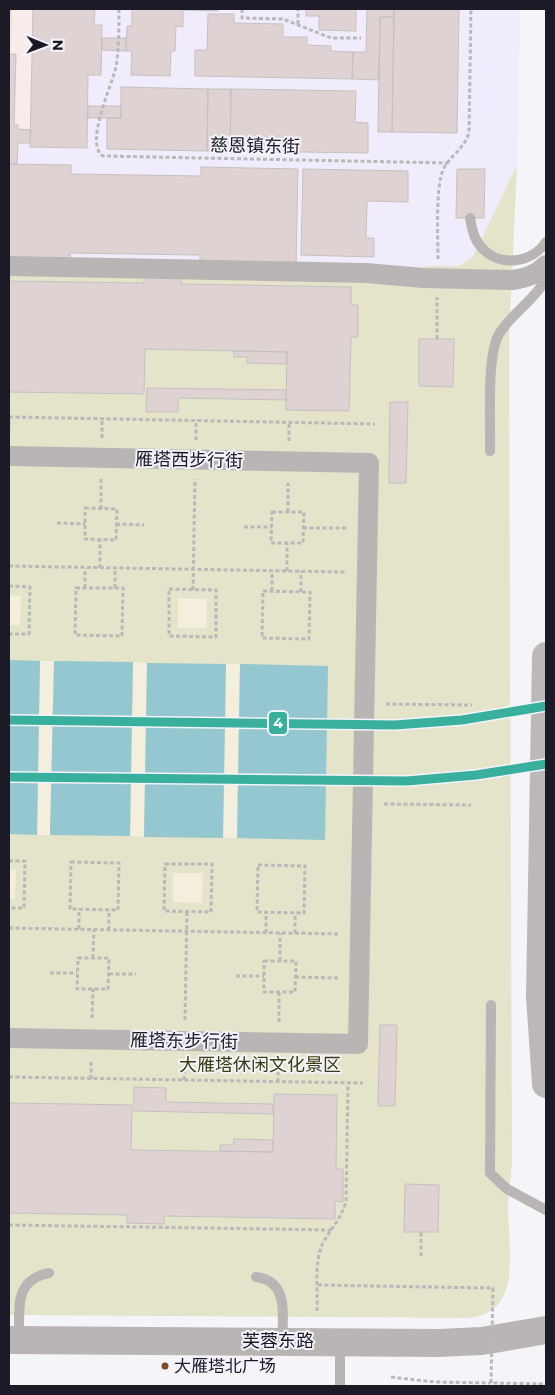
<svg xmlns="http://www.w3.org/2000/svg" width="555" height="1395" viewBox="0 0 555 1395" font-family="Montserrat,'Noto Sans SC',sans-serif">
<rect width="100%" height="100%" fill="#f5f4f9"/>
<!-- commercial -->
<path fill="#f0ecfb" d="M12,9H520L517,165L515,172L473,257L462,265L451,267L424,291L9,276V50H11Z"/>
<!-- industrial -->
<path fill="#f9ebe9" d="M12,9H33L31,130L18,129V125H14L16,54H9V50H11Z"/>
<!-- green -->
<path fill="#e3e4c9" d="M9,9H12L11,50H9Z
M517,165L509,341L512,1162C511,1176 509,1191 508,1205C508,1230 515,1275 503,1297C496,1310 483,1317 468,1318L9,1315V266L424,278V266H459L473,257Z"/>
<!-- sand -->
<path fill="#f4eedc" d="M9,595L21,596L20,625H9Z
M178,598L207,599V628H178Z
M40,661H54L50,835H37Z
M133,662L147,663L144,837L130,836Z
M226,664H240L237,838H223Z
M9,870H16L15,899H9Z
M173,873H203L202,903L173,902Z"/>
<!-- water -->
<path fill="#94c7d0" d="M9,660L40,661L37,835L9,834Z
M54,661L133,662L130,836L50,835Z
M147,663L226,664L223,838L144,837Z
M240,664L328,666L325,840L237,838Z"/>
<!-- building -->
<path fill="#ded2d2" stroke="#c7c0c0" d="M33,9H95L94,25H102L101,75H88L87,148L30,147Z
M132,9H183V27L176,26L175,51H171L170,76L131,75L132,51H126L127,26H132Z
M183,9H218V11L183,10Z
M306,9H356V31L319,30V16H306Z
M367,9H394V17H380L379,80L352,79L353,52H366Z
M394,9H459L457,133L392,132Z
M208,14H234V23L283,24V37H307V45L331,46V51L353,52L352,79L195,76V50H207Z
M380,17H394L392,132H378Z
M102,38H126V51L102,50Z
M9,54H16L14,125H18V129L31,130L30,143H18L17,164H9Z
M121,87L208,89L207,151L107,149V118H121Z
M208,89H231L230,151H207Z
M231,89L356,91L355,122L368,123V153L230,151Z
M88,106H121V118H88Z
M9,164L71,165V174L201,176V167L298,169L296,266L200,264V255L70,253V262L9,261Z
M303,169L408,171V202L367,201L366,238H374V257L301,255Z
M457,169H485L484,218H456Z
M144,276H181V284L351,287V305H358V337H351L349,411L286,410L287,352L145,349L144,394L9,392V281L144,283Z
M419,339H454L453,387L419,386Z
M234,351L287,352L286,364L247,363V357H234Z
M147,388L286,390V400L178,398V412H146Z
M390,402H408L406,483H389Z
M380,1025H397L395,1106H378Z
M134,1087L166,1088V1102L273,1104V1114L134,1111Z
M274,1094L337,1095L336,1169H343V1202L335,1201V1219L164,1216V1224L127,1223V1215L9,1213V1103L132,1105L131,1150L273,1152Z
M234,1139L273,1140V1152L220,1151V1145H233Z
M405,1184L439,1185L438,1232H404Z"/>
<g fill="none" stroke-linecap="round" stroke-linejoin="round">
<!-- path -->
<path stroke="#bab8b9" stroke-width="3" stroke-dasharray="4 2.5" stroke-linecap="butt" d="M119,9C119,28 119,48 116,67C112,85 84,144 103,156L448,163
M242,9V18L283,19L331,38H361
M298,24V9
M438,259C438,238 435,184 444,168C452,154 463,150 469,133L471,9
M437,339V297
M9,417L375,424
M9,432V417
M102,438V419
M196,440V420
M289,441V422
M85,508L117,509L116,540L85,539Z
M101,509V477
M272,512H304L303,543H271Z
M288,512V483
M57,523L85,524
M116,524L144,525
M244,527H272
M303,528H348
M9,566L346,572
M100,568V540
M287,571V543
M9,586L30,587L29,634H9
M76,588H123L122,636L75,635Z
M85,588V568
M115,588V568
M169,589L216,590V637L169,636Z
M193,590L195,479
M263,591L310,592L309,639L262,638Z
M272,591V571
M301,592V571
M386,704L472,705
M384,804L471,805
M9,861H25L24,908H9
M71,862L119,863L118,910L70,909Z
M165,864H212L211,912L164,911Z
M258,865L305,866L304,913L257,912Z
M9,928L340,934
M79,929V909
M109,930V910
M266,933V913
M295,933V913
M78,958H109L108,989H77Z
M93,958L94,930
M264,961H296L295,992H264Z
M280,961V933
M50,973H77
M109,974H136
M236,976H264
M295,977L340,978
M92,1018L93,989
M185,1020L187,911
M279,1022V992
M9,1077L363,1083
M91,1079V1060
M184,1080L185,1061
M278,1082V1063
M9,1225L333,1230
M421,1256V1232
M318,1285L428,1287
M317,1311C318,1290 314,1265 322,1245C330,1229 340,1221 346,1202L348,1083
M391,1377L435,1382L491,1383
M540,1386V1383"/>
<!-- lane -->
<path stroke="#bab5b5" stroke-width="10" d="M470,218C472,229 474,239 481,247C499,268 532,263 546,242
M490,451C491,423 486,357 499,334C512,313 534,301 546,279
M491,1005L490,1173L507,1189L546,1210
M256,1277C289,1281 283,1315 282,1341
M19,1338C20,1309 13,1280 49,1273
M340,1386V1342"/>
<!-- street -->
<path stroke="#bab5b5" stroke-width="20" d="M9,266L366,273L424,278L512,280C526,278 536,275 546,265
M9,456L369,463L358,1044L9,1038"/>
<!-- secondary -->
<path stroke="#bab4b4" stroke-width="28" d="M9,1340L439,1343L482,1341L546,1330"/>
<!-- primary -->
<path stroke="#bdb8b8" stroke-width="28" d="M546,656L540,996L546,1084"/>
<!-- path-bridge -->
<path stroke="#bab8b9" stroke-width="3" stroke-dasharray="4 2.5" stroke-linecap="butt" d="M428,1287L493,1288L491,1383L546,1384"/>
<!-- metro-1 casing -->
<g stroke="#f4f3fa" stroke-width="12">
<path id="metro-1" d="M9,720L395,725L462,720L546,706
M9,777L407,781L476,775L546,764"/>
</g>
<!-- metro-1 -->
<use href="#metro-1" stroke="#39b09e" stroke-width="9"/>
</g>
<!-- markers -->
<circle fill="#7a4b2a" stroke="#f4f3fa" stroke-width="2" cx="165" cy="1366" r="4.5"/>
<g text-anchor="middle" dominant-baseline="central" stroke-width="4" stroke-linejoin="round" paint-order="stroke">
<!-- bus labels -->
<g font-size="17" fill="#1d1a27" stroke="#f4f3fa" text-anchor="start">
<text x="174" y="1366">大雁塔北广场</text>
</g>
<!-- street labels -->
<g font-size="18" fill="#1d1a27" stroke="#f4f3fa">
<text transform="translate(255 146) rotate(1)">慈恩镇东街</text>
<text transform="translate(189 460) rotate(1)">雁塔西步行街</text>
<text transform="translate(184 1041) rotate(1)">雁塔东步行街</text>
<text x="278" y="1341">芙蓉东路</text>
</g>
<!-- park labels -->
<g font-size="18" fill="#3c3d11" stroke="#f4f3fa">
<text x="260" y="1065">大雁塔休闲文化景区</text>
</g>
</g>
<rect stroke="#f4f3fa" stroke-width="2" x="268" y="711" width="20" height="24" rx="5" fill="#39b09e"/>
<g font-size="14" text-anchor="middle" font-weight="bold" fill="#fff">
<text x="278" y="728">4</text>
</g>
<!-- border -->
<rect width="555" height="1395" fill="none" stroke="#1d1a27" stroke-width="20"/>
<!-- north arrow -->
<g transform="translate(45 45) rotate(91)" stroke="#f4f3fa" stroke-width="4" paint-order="stroke">
<path d="M0-4L9 19L0 12L-9 19Z" fill="#1d1a27"/>
<text y="-8" font-size="14" font-weight="bold" text-anchor="middle" fill="#1d1a27">N</text>
</g>
</svg>
